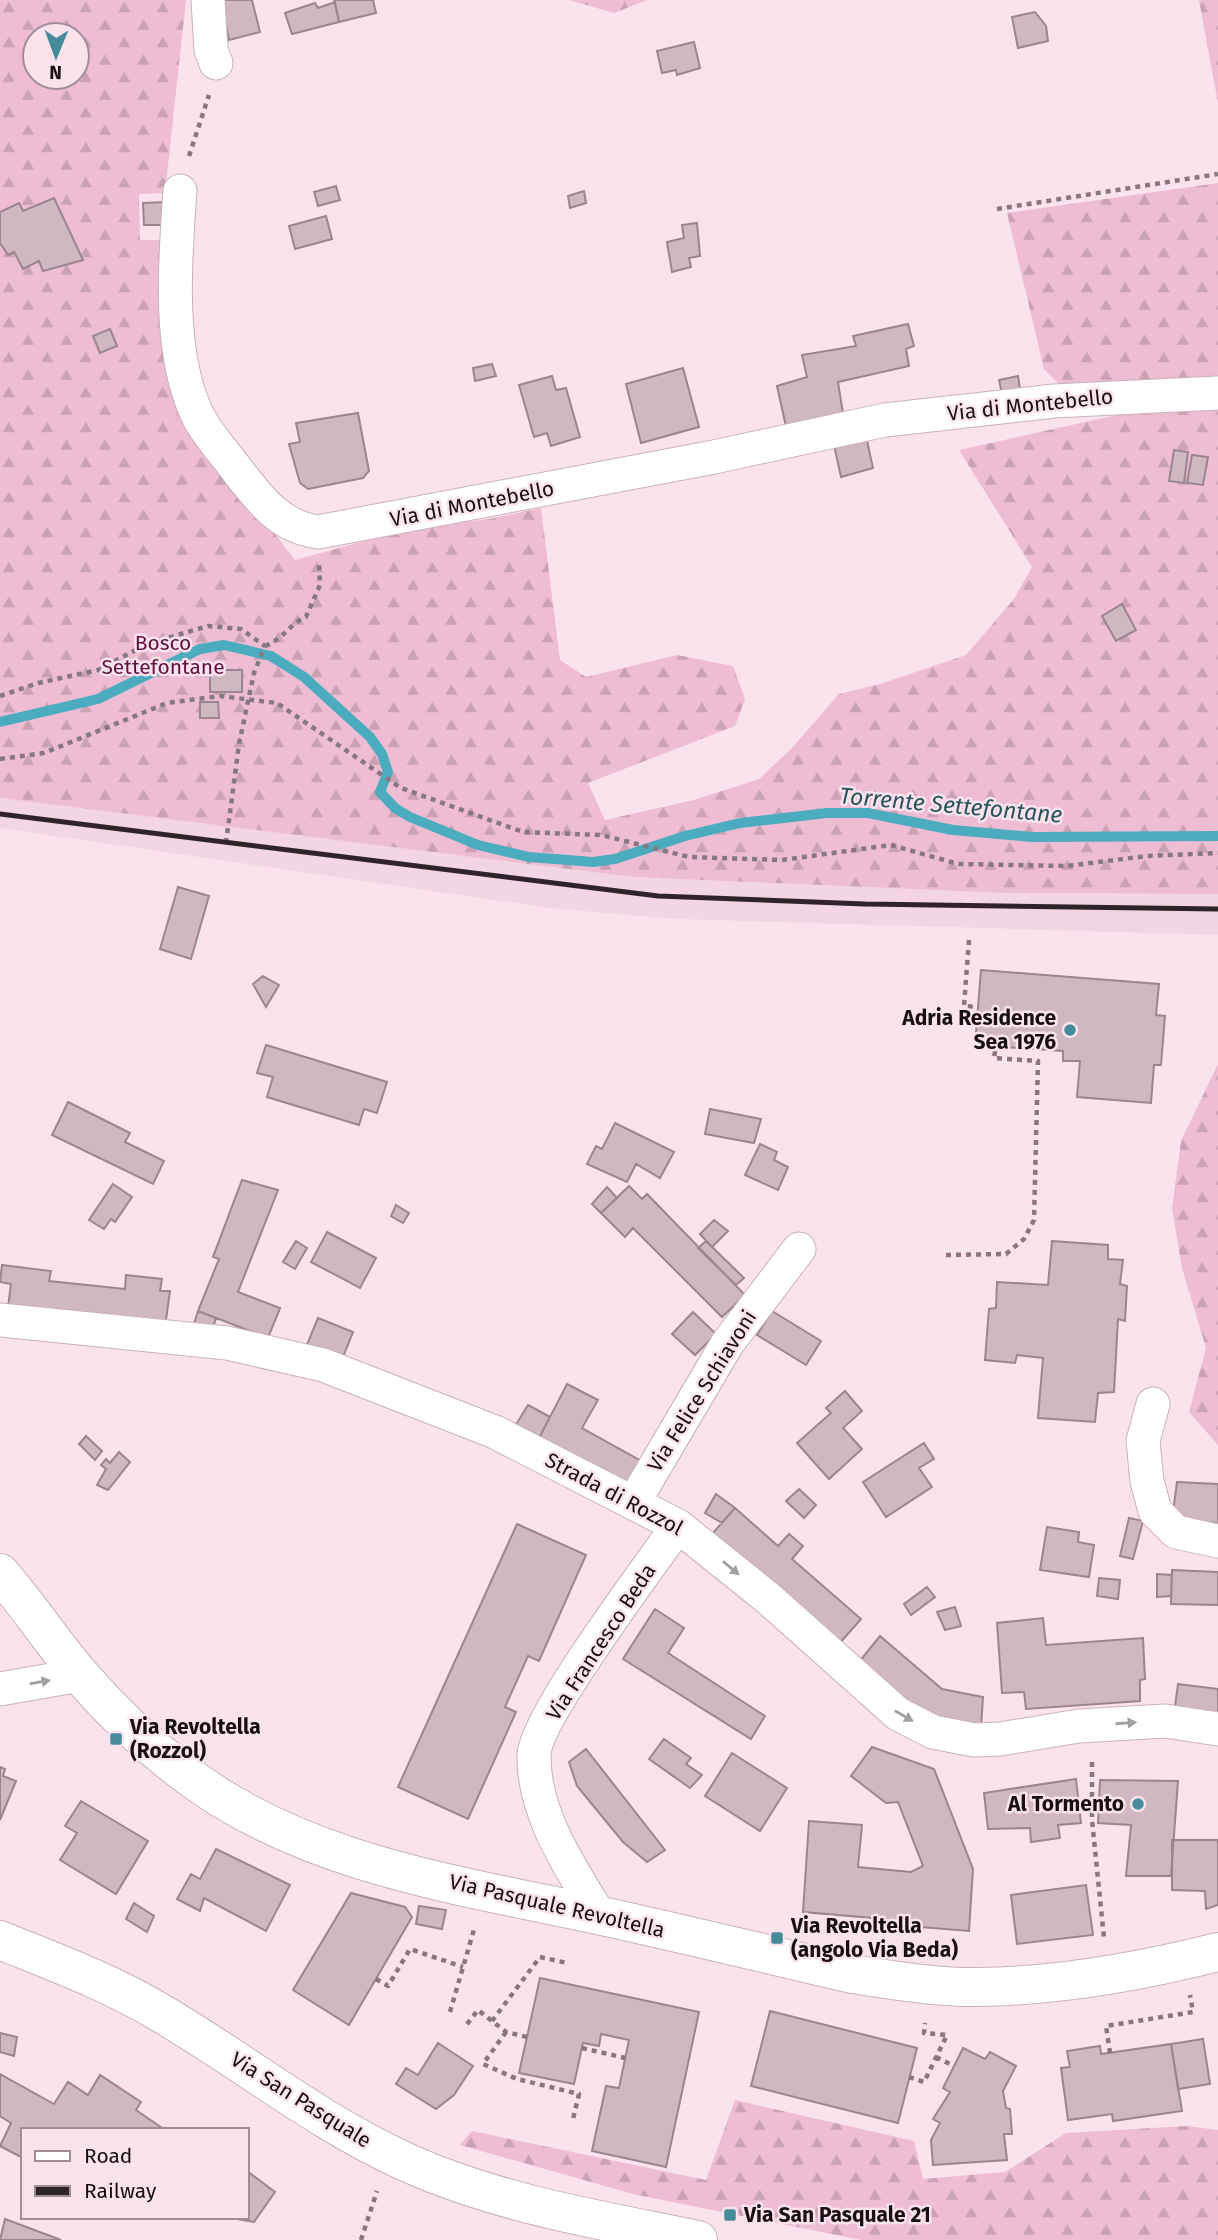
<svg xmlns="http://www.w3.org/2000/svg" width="1218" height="2240" viewBox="0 0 1218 2240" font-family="'Fira Sans',sans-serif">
<defs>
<pattern id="forest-firs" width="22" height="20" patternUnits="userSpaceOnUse" patternTransform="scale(1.75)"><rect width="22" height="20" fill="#eebdd3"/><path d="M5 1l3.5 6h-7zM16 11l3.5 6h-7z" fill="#cba1b4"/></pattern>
</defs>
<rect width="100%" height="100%" fill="#fae3ed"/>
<!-- built -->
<path fill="#f4d5e3" d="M0,798L633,877L1005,893L1218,894V935L677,919L549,908L0,828Z"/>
<!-- forest -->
<path fill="url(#forest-firs)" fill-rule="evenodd" d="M0,0H186L165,193L139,194L140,240H167L202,439L295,560L412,528L489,519L541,508L560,660L586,677L677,655L733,666L745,699L735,726L588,783L605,820L694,800L759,779L792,748L839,694L880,684L966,655L1014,599L1032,567L959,450L1144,409H1218V894L1005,893L633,877L0,798ZM35,35H77V77H35Z
M569,0H647L614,13Z
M1199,0H1218V103Z
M1218,183V378L1063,388L1044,369L1007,213Z
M1218,1064V1445L1189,1412L1206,1348L1182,1268L1172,1208L1181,1141Z
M735,2100L914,2141L923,2179L1005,2172L1066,2133L1187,2126L1218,2130V2240H861L633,2194L460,2145L472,2131L706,2180Z"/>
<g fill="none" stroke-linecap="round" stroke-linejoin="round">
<!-- stream -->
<path stroke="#4babbf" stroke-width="10" d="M0,722L98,699L200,649L224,645L271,656L304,677L370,737L382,754L388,772L380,792L395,808L410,817L478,845L529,857L593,862L615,859L685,836L740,823L827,813H868L953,830L1032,837L1218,836"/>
</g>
<!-- building -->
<path fill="#cfb8c2" stroke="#9b858f" stroke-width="2" d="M221,0H252L260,32L229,40Z
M334,0H373L376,13L339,22Z
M335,2L339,22L292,34L285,13L315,3L318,8Z
M1035,12L1046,26L1048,41L1018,48L1012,17Z
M694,42L700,68L677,75L676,70L662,73L657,51Z
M336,186L340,200L318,206L314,192Z
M584,191L586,203L570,208L568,196Z
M54,198L83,260L43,271L39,261L23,269L14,252L8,255L0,243V212L19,203L23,211Z
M166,202L167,225H144L143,203Z
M326,216L332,239L295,249L289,226Z
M697,223L700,256L689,258L691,267L672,272L667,242L684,238L682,225Z
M908,324L914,346L906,349L909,366L838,382L844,420L787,431L777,386L807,377L802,355L856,346L853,336Z
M110,329L117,346L100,353L93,336Z
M492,364L496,376L475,381L473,368Z
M683,368L699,427L641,443L626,384Z
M552,376L556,390L566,388L580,437L551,446L547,433L534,437L519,385Z
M1018,376L1021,395L1003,398L999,380Z
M358,413L369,471L363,478L308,489L300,483L289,444L300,442L296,423Z
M866,436L873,468L841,477L834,445Z
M1174,450L1188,452L1184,483L1169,481Z
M1192,455L1208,457L1203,485L1187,483Z
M1122,604L1136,630L1116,641L1102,616Z
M210,670H242V692H210Z
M200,702H218L219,718H200Z
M178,887L209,896L191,959L160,949Z
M981,970L1159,984L1156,1015L1165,1016L1161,1065H1154L1151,1103L1077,1097L1080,1061H1063V1051L975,1045Z
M263,976L279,985L266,1007L253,984Z
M266,1045L387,1082L377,1113L364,1109L359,1125L267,1097L273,1077L257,1073Z
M68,1102L130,1133L125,1142L164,1161L153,1184L52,1135Z
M710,1109L761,1119L754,1143L705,1134Z
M615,1123L674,1152L660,1178L636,1164L627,1182L587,1164L596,1146L602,1149Z
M760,1144L777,1152L774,1160L788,1167L778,1190L745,1175Z
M242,1180L278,1190L238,1292L280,1308L268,1338L198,1311L219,1259L213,1257Z
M113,1184L132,1197L115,1222L111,1219L104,1229L89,1220Z
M629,1186L642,1199L647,1194L745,1295L722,1317L633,1228L625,1237L601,1213Z
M607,1187L617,1198L601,1213L592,1204Z
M396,1205L409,1213L403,1223L391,1216Z
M714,1220L728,1231L712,1247L700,1234Z
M327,1232L376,1258L360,1288L311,1262Z
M296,1241L307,1248L295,1269L283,1262Z
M706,1241L744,1278L736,1285L698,1248Z
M1052,1241L1108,1245V1259L1123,1260L1120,1284L1127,1286L1125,1321L1118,1319L1114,1392L1098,1393L1095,1422L1038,1418L1043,1358L1017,1355L1015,1363L985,1360L989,1309L996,1308L997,1282L1048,1285Z
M2,1265L51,1271L49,1281L125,1289L126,1275L162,1279L160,1291H170L165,1327L8,1307L11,1284L0,1282Z
M198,1311L216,1318L212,1331L194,1324Z
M772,1311L821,1341L806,1365L757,1335Z
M693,1312L716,1334L695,1355L672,1334Z
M318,1318L353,1332L341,1362L306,1347Z
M567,1384L598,1400L582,1428L643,1462L630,1488L537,1442Z
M845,1391L862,1411L843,1428L862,1449L829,1479L797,1443L831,1413L826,1408Z
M528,1405L550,1417L537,1442L512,1431Z
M86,1436L102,1451L95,1460L79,1444Z
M924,1443L934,1459L919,1468L932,1487L886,1517L863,1482Z
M119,1452L130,1462L108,1490L97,1485L106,1469L101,1465L106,1459L110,1463Z
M1177,1482L1218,1484V1523L1172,1520Z
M799,1489L816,1505L804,1518L786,1501Z
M716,1494L735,1508L722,1523L705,1513Z
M735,1508L778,1546L789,1534L803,1546L792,1559L861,1619L839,1644L712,1534Z
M1129,1518L1143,1521L1133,1559L1120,1556Z
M517,1524L586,1555L539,1661L528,1656L505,1707L516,1712L468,1819L398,1787Z
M1047,1527L1079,1532L1078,1542L1094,1545L1089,1577L1040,1570Z
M1172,1570L1218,1572V1605L1171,1604Z
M1157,1574L1172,1575L1171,1596L1157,1597Z
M1099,1578L1120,1580L1118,1599L1097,1596Z
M927,1587L935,1597L911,1615L904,1604Z
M955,1607L961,1626L945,1630L937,1612Z
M655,1609L684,1628L668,1653L765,1716L751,1739L623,1659Z
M1043,1618L1046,1645L1143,1638L1145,1679L1140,1680V1701L1026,1709L1024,1692L1002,1693L997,1623Z
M880,1636L942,1689L983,1697L981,1727L919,1714L859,1662Z
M1178,1684L1218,1689V1721L1174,1714Z
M664,1739L691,1758L686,1764L702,1775L690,1788L649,1759Z
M872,1747L934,1769L973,1869L969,1931L883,1924L884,1919L803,1912L809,1821L862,1825L858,1867L911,1872L923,1866L898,1802L886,1803L851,1776Z
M586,1749L665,1850L647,1862L623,1842L577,1786L569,1762Z
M732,1753L787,1788L760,1831L705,1796Z
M0,1767L5,1769L3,1776L16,1781L0,1820Z
M1076,1779L1081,1823L1058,1825L1060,1838L1031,1842L1030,1828L988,1829L984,1793Z
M1100,1780L1178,1781L1171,1876H1126L1131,1825L1098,1823Z
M81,1801L148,1841L116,1894L60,1860L77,1833L65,1826Z
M1172,1840H1218V1905L1206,1909L1205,1891L1172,1890Z
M216,1849L290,1885L266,1931L204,1898L200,1911L177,1899L191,1874L200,1879Z
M1086,1885L1093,1935L1017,1944L1011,1895Z
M351,1893L405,1907L412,1917L349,2025L293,1990Z
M134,1903L154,1916L147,1932L126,1919Z
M419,1906L446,1910L442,1929L416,1924Z
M540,1978L699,2012L666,2167L592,2151L606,2086L619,2088L629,2040L601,2034L599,2046L583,2043L574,2084L519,2073Z
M770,2011L917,2048L898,2123L751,2086Z
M0,2033L17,2037L14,2056L0,2052Z
M1203,2039L1210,2084L1178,2089L1171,2044Z
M438,2043L473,2066L454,2095L436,2109L396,2084L406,2068L418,2075Z
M1171,2044L1182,2111L1113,2121L1112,2114L1068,2120L1061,2068L1070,2067L1067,2051L1100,2046L1101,2054Z
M963,2048L985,2059L990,2052L1016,2066L1003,2091L1006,2108L1010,2109L1012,2134H1004L1007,2160L933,2165L931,2140L940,2123L933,2119L950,2092L943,2088Z
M0,2074L54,2104L68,2082L88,2095L100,2075L141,2102L136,2110L165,2130H23V2158L0,2146L11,2123L0,2116Z
M247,2171L275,2192L254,2222L225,2217H247Z
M5,2219L61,2240H0Z"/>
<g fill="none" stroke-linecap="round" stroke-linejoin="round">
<!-- minor casing -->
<g stroke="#c8b2bc" stroke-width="35">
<path id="minor" d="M208,0L211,50L216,63
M180,191C175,259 167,356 199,418C210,438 227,456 240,474C262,502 281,527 318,532L714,457L885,420L1054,401L1218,393
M0,1320L227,1343L323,1365L495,1432L678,1526L769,1599L898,1714L933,1732L974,1740L1000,1739L1079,1726L1165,1721L1218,1729
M1153,1404L1143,1441L1147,1481L1155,1511L1176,1532L1218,1541
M634,1502L727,1344L799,1249
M0,1689L80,1675
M599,1915C570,1867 533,1813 534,1755C535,1718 651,1564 678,1526"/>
</g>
<!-- tertiary casing -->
<g stroke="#c8b2bc" stroke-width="40">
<path id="tertiary" d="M0,1940C54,1962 109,1982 159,2012C243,2061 319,2123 408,2163C500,2204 600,2220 698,2240"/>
</g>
<!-- secondary casing -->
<g stroke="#c8b2bc" stroke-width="40">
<path id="secondary" d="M0,1573C29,1606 53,1644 82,1677C112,1712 145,1743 182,1771C298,1862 454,1884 593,1914C680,1933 766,1954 852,1974C894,1980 937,1988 980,1987C1061,1986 1139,1972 1218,1952"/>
</g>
<!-- path -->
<path stroke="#87787f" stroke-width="4.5" stroke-dasharray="5 5" stroke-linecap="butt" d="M189,156L209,95
M997,209L1218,174
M265,646C285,638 288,625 306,617L320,585L319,565
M0,696L38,683L98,670L147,644L208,626L241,629L265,646
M0,759L44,753L167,703L220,696L277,703L401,788L523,832L601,835L689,857L782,860L891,845L958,864L1067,866L1147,856L1218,853
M226,843L239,744L254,673L265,646
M969,940L964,1006L978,1007
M946,1255L1006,1254L1024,1239L1034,1220L1038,1061L994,1058L996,1046
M1092,1762V1820L1104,1938
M376,1979L388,1986L410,1949L463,1967
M450,2012L475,1926
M492,2021L540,1957L567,1963
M467,2024L478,2010L506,2032L527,2037
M506,2032L483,2064L517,2079L579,2094L573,2119
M582,2048L625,2058
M1110,2053L1106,2026L1193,2012L1190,1995
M936,2057L954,2066
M909,2077L924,2082L947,2035L924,2033L925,2023
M361,2240L377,2191"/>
<!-- minor -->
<use href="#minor" stroke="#fff" stroke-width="33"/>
<!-- tertiary -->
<use href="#tertiary" stroke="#fff" stroke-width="38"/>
<!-- secondary -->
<use href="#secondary" stroke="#fff" stroke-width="38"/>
<!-- rail -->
<path stroke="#2e2429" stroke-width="5" d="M0,814L658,896L865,904L1218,909"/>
</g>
<!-- one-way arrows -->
<defs><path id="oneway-solid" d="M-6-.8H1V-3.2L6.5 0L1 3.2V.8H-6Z" transform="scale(1.75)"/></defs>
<g fill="#a29fa1">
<use href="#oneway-solid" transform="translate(731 1568) rotate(40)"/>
<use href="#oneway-solid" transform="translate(40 1682) rotate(-10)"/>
<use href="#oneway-solid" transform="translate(904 1716) rotate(30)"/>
<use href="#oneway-solid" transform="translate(1126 1723) rotate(-4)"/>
</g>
<!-- markers -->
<g fill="#478b9a" stroke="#fae3ed" stroke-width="2.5">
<circle cx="1070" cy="1030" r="7"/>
<rect x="109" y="1732" width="14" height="14" rx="3.5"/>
<circle cx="1138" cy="1804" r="7"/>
<rect x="770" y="1931" width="14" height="14" rx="3.5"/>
<rect x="723" y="2208" width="14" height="14" rx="3.5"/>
</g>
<g text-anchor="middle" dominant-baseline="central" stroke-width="5" stroke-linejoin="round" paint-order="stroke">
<!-- street labels -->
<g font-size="21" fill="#170f13" stroke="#fae3ed">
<text transform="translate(1030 405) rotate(-6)">Via di Montebello</text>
<text transform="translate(472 504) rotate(-11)">Via di Montebello</text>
<text transform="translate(702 1391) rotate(-58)">Via Felice Schiavoni</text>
<text transform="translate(614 1494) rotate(28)">Strada di Rozzol</text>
<text transform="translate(601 1642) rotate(-57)">Via Francesco Beda</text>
<text transform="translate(557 1906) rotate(13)">Via Pasquale Revoltella</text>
<text transform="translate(301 2100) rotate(32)">Via San Pasquale</text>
</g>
<!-- park labels -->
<g font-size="21" fill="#610f40" stroke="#fae3ed">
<text x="163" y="643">Bosco<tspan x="163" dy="24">Settefontane</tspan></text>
</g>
<!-- poi labels -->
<g font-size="21" font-weight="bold" fill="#170f13" stroke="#fae3ed" text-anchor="start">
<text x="1056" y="1018" text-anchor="end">Adria Residence<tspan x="1056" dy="24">Sea 1976</tspan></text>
<text x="130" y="1727">Via Revoltella<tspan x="130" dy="24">(Rozzol)</tspan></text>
<text x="1124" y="1804" text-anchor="end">Al Tormento</text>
<text x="791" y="1926">Via Revoltella<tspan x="791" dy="24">(angolo Via Beda)</tspan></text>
<text x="744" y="2215">Via San Pasquale 21</text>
</g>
<!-- water labels -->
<g font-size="23" font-style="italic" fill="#28535c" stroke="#fae3ed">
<text transform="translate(951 805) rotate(5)">Torrente Settefontane</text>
</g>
</g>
<!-- legend -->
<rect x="21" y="2128" width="228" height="91" fill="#fae3ed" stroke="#9f8e96" stroke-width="2"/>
<rect x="35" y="2151" width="35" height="10" fill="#ffffff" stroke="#9f8e96" stroke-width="2"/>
<text x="84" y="2163" font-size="21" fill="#170f13">Road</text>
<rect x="35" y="2186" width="35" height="10" fill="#2e2429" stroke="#9f8e96" stroke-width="2"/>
<text x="84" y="2198" font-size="21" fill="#170f13">Railway</text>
<!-- north arrow -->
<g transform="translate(56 56) rotate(181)"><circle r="33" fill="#fae3ed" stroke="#9f8e96" stroke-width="2"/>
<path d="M0-5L12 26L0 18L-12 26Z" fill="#478b9a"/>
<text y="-10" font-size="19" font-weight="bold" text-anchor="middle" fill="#170f13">N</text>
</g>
</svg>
